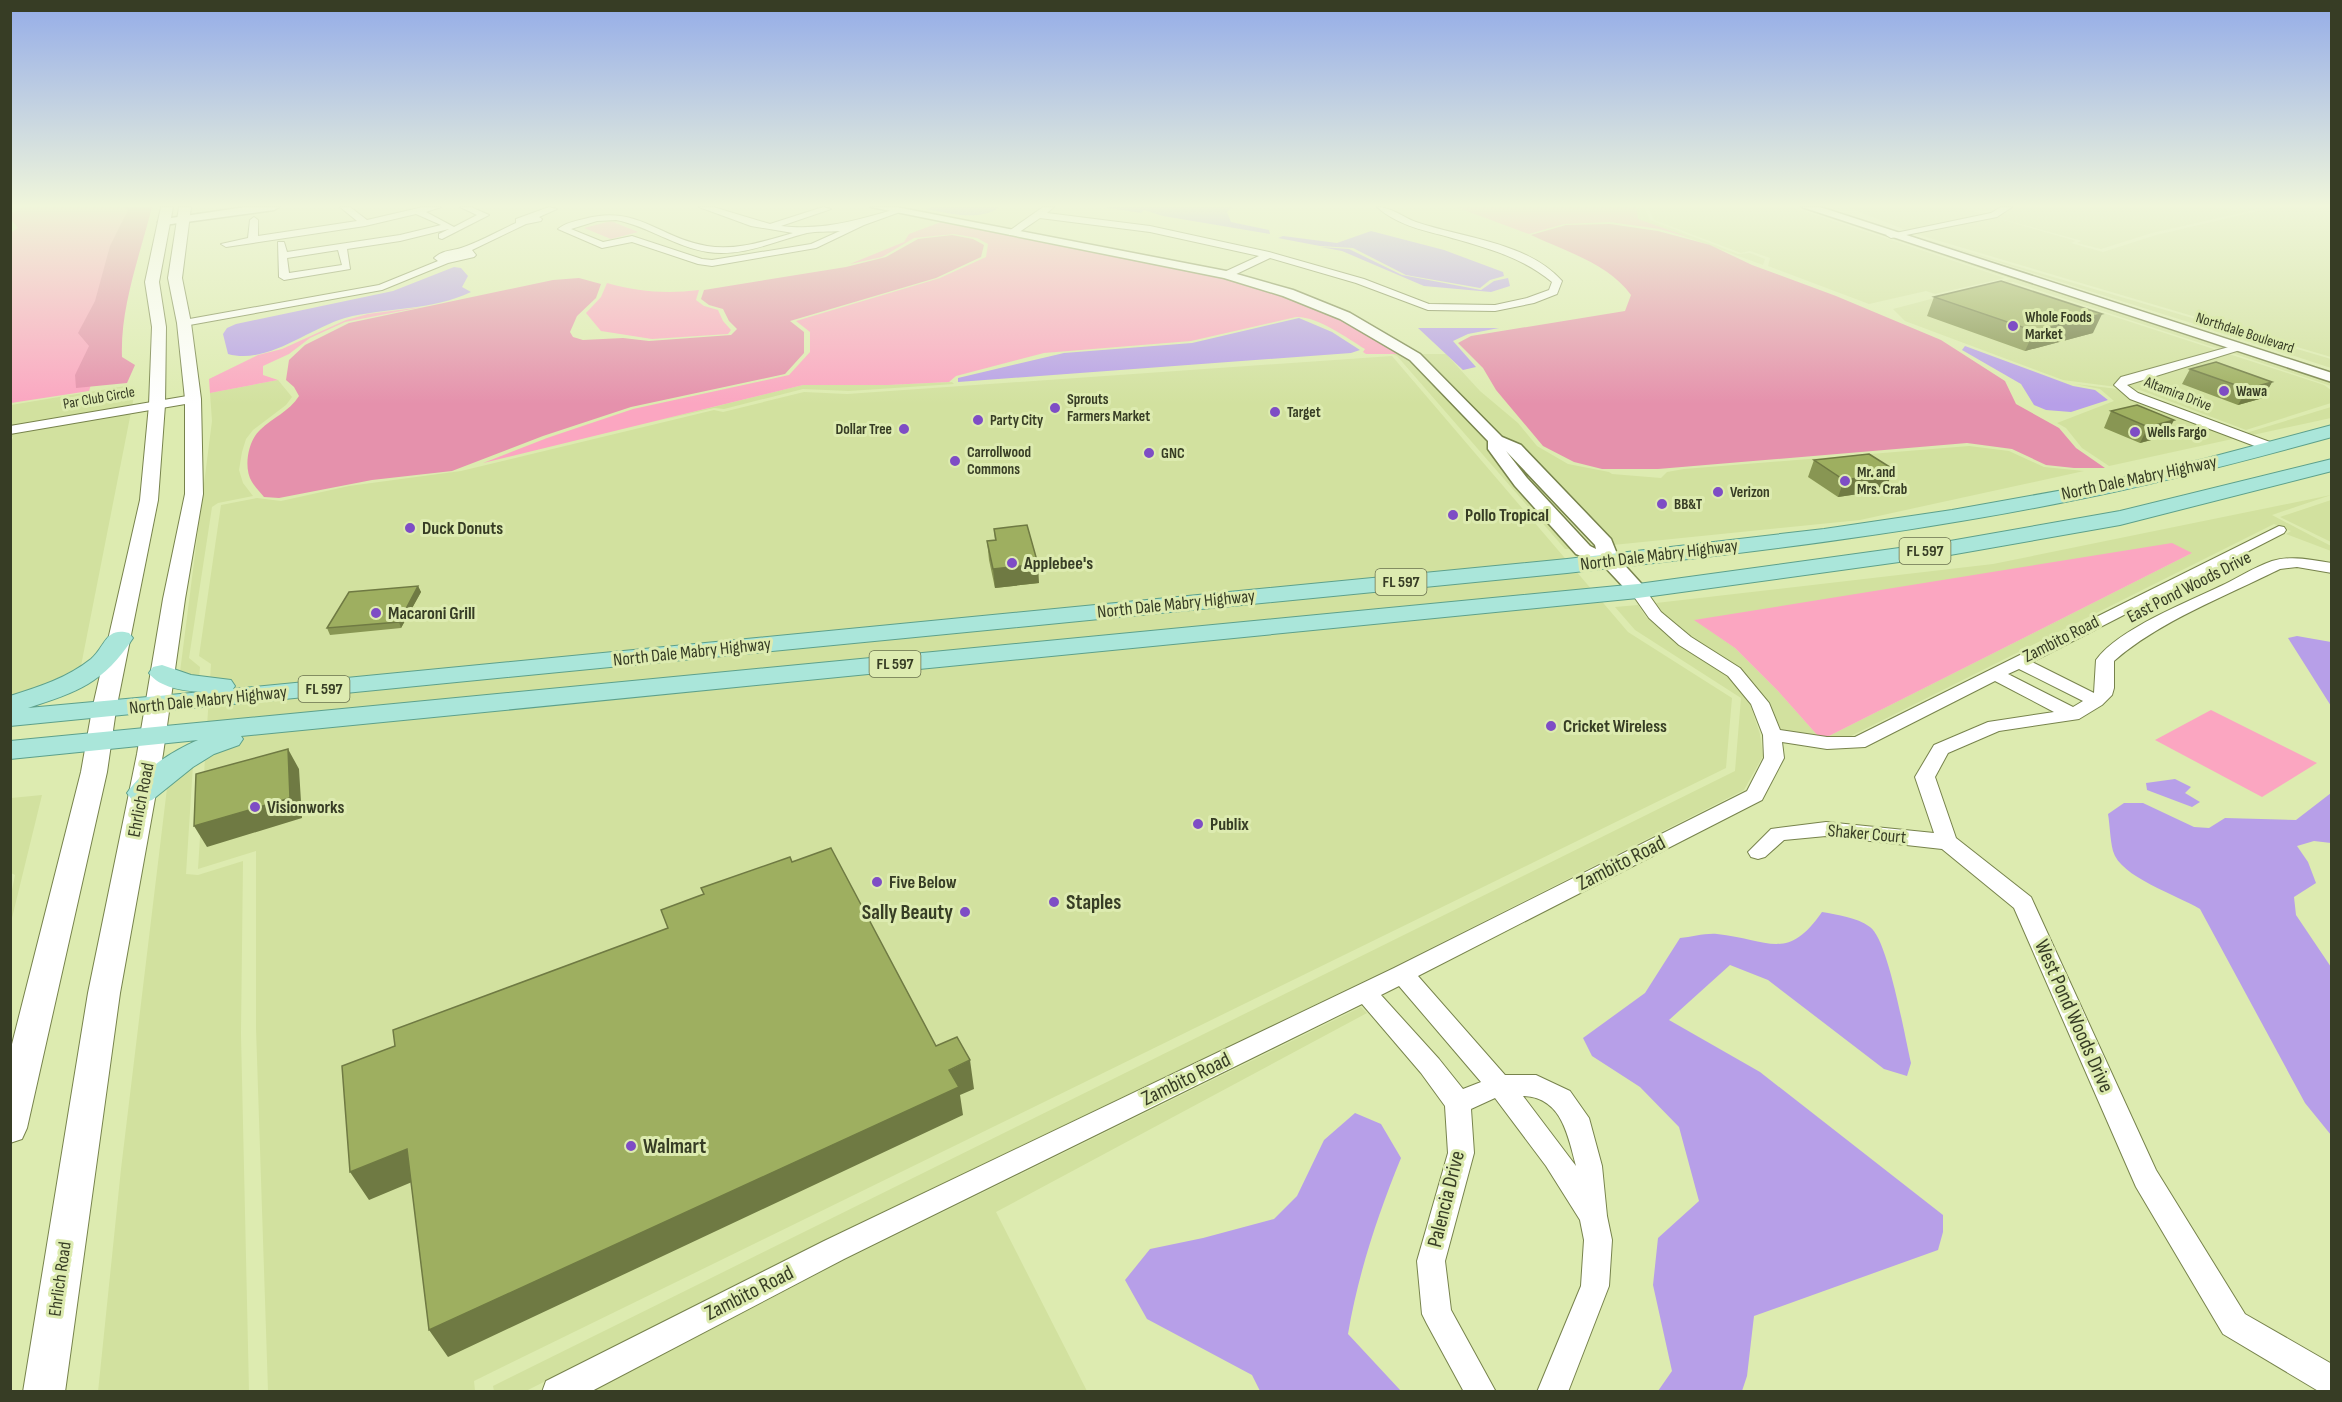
<svg xmlns="http://www.w3.org/2000/svg" width="2342" height="1402" viewBox="0 0 2342 1402" font-family="'Sofia Sans Condensed',sans-serif">
<rect width="100%" height="100%" fill="#ddebb0"/>
<!-- built -->
<path fill="#d2e19f" d="M1644,207L1650,220L1738,254L1750,253L1765,259L1763,265L1637,219V208Z
M1791,207L1828,219L2005,278L1935,294L1926,291L1869,304L1768,266L1770,258L1750,251L1741,253L1654,220L1648,207Z
M1796,207H1801L2226,347L2219,349L2013,282L1980,289H1970L2011,279Z
M1847,207H1959L2076,241L2071,243L2103,252L2156,235L2275,207H2331V357L1916,234Z
M2014,207H2216L2233,211L2267,207L2152,233L2101,249L2077,243L2081,241L2079,240L1994,217Z
M1908,234L2331,359V368L2252,342Z
M2011,283L2324,385L2331,390V403L2246,430L2140,390L2063,380L1905,321L1893,309L1965,290L1983,291Z
M2239,351L2331,380V386L2232,353Z
M1392,354H1402L1408,358L1487,438L1488,452L1573,549H1565L1397,356Z
M1417,354H1446L1480,391L1518,423L1537,446L1568,464L1609,472L1612,474L1661,478L1667,472L1684,469L1969,446L2009,451L2044,467L2084,471L1860,520L1613,545Z
M1392,356L1628,632L1732,698L1726,768L474,1381L475,1391H268L256,1028V851L198,869L211,664L199,656L221,505L257,498L281,501L349,486L461,471L714,410L723,412L804,392L847,394Z
M278,380L292,397L286,405L253,430L246,439L242,452L239,470L243,483L253,496L218,503L212,507L189,658L200,667L199,679L180,672L212,421L210,393Z
M952,382L954,384L849,391L803,389L724,409L714,408L657,421L803,385H888Z
M2075,384L2118,389L2127,396L2237,438L2109,466L2082,448L2066,428L2057,423L2114,401L2100,389Z
M125,386V391L135,390L132,407L11,428V405Z
M2135,391L2246,433L2331,407V418L2248,436Z
M131,412L80,671L11,700L10,446L13,437H11V433Z
M2331,495L2272,515L2331,546V551L2286,534L2291,531L2274,524L1851,736L1827,737L2192,553L1695,620L1735,648L1778,691L1818,736L1781,730L1770,702L1744,671L1693,638L1663,613L1656,603L1993,564Z
M2331,500V542L2280,517Z
M1638,605L1646,617L1677,643L1726,674L1750,704L1760,734L1763,756L1744,790L1395,966L829,1238L526,1391H494L493,1386L1735,771L1741,698L1635,630L1615,607Z
M193,765L186,874L198,875L243,861L241,1034L249,1391L98,1392L121,1169L168,780Z
M42,795L11,922V895L15,875L11,873V798Z
M1361,1007L1367,1013L996,1212L1087,1391L590,1392L839,1263Z"/>
<!-- green -->
<path fill="#fba6c1" d="M23,207H143L130,258L89,391L11,403L10,233L18,228L11,219L10,214Z
M1456,207H1637L1638,219L1691,238L1659,229L1610,222L1564,224L1529,234Z
M611,221L638,232L611,239L584,228Z
M941,222L1222,276L1283,294L1340,317L1402,354H1366L1363,352L1365,349C1347,338 1317,316 1296,317L1191,341L1044,353L956,376L949,382L888,385H803L483,463L547,438L633,409L789,375L810,352V332L796,321L940,278L986,257L988,244L977,238L954,234L914,238L882,257L850,264L904,242L909,234Z
M607,283C639,292 667,294 699,290L696,300L704,306L718,310L723,321L731,330L728,334L652,339L601,331L586,313L601,297Z
M422,307L345,322L310,338L289,354L263,366V375L278,380L210,393L209,379L258,355L282,349L346,320L368,314Z
M2172,543L2192,553L1827,737L1818,736L1778,691L1735,648L1694,620Z
M2211,710L2317,763L2262,797L2155,740Z"/>
<!-- forest -->
<path fill="#e591ac" d="M123,207H152C140,255 120,307 122,357L135,365L127,383L76,388L75,375L89,346L78,333L95,301L110,246L128,210Z
M1610,224L1658,231L1710,245L1752,265L1836,296L1941,340L2005,381L2016,404L2059,428L2076,448L2105,468H2074L2046,465L2012,449L1967,443L1658,469H1602L1574,462L1543,446L1496,390L1483,368L1458,343L1471,336L1625,311L1631,295C1609,264 1565,251 1531,235L1566,225Z
M952,235L973,239L984,245L981,257L936,278L790,321L804,332V353L785,374L631,407L543,436L452,471L372,480L279,498L264,497C260,492 255,487 252,482C243,468 248,441 260,430C273,417 289,412 299,396L294,387L286,380L289,360L305,345L349,323L553,280L579,278L601,284L596,298L577,316L570,332L573,337L583,340L623,338L649,341L731,335L737,329L729,321L723,309L709,305L701,299L704,290L846,267L886,257L918,239Z"/>
<!-- water -->
<path fill="#b79fe8" d="M931,207H1000C979,222 949,213 926,209Z
M1102,207H1232L1227,212L1231,222L1269,230L1270,234L1163,216L1144,210L1141,213Z
M1371,231L1444,250L1503,272L1504,276L1490,280L1480,288L1406,275L1353,248L1320,246L1278,238L1283,236L1337,243Z
M1321,247L1349,249L1402,275L1481,290L1494,281L1508,278L1510,286L1491,292L1424,286L1342,251Z
M454,267L461,268L468,276L462,287L471,292C432,311 386,307 345,318C308,329 267,365 228,354L223,334L227,328L236,324L393,291Z
M1299,318L1332,332L1360,350L1351,353L958,382V378L1064,353L1192,343Z
M1418,328H1499L1468,334L1453,341L1476,367L1463,370Z
M1965,346L2073,386L2095,390L2108,400L2071,412L2046,410L2034,405L2021,384L1962,350Z
M2297,636L2331,642V706L2288,638Z
M2175,779L2191,787L2185,793L2200,802L2192,807L2147,790L2146,783Z
M2331,793V843L2314,841L2297,846L2308,862L2316,883L2294,897L2296,915L2331,967V1135L2305,1103L2200,909C2177,895 2120,877 2113,851C2110,839 2110,826 2108,814L2124,803H2143L2194,827L2209,828L2225,818L2296,820Z
M1822,912C1838,915 1856,917 1870,927C1888,939 1905,1038 1911,1063L1907,1076L1884,1069L1768,980L1730,965L1669,1020L1760,1072L1943,1215V1232L1938,1250L1754,1316L1747,1376L1742,1391H1658L1672,1371L1653,1285L1658,1238L1699,1201L1679,1127L1640,1087L1592,1056L1583,1038L1645,993L1680,938C1692,937 1705,933 1717,934C1768,939 1787,963 1822,912Z
M1355,1113L1381,1124L1401,1158C1378,1214 1358,1274 1348,1334L1401,1391H1260L1252,1375L1147,1319L1125,1280L1150,1249L1203,1238L1274,1219L1297,1196L1324,1140Z"/>
<g fill="none" stroke-linecap="round" stroke-linejoin="round">
<!-- minor casing -->
<g stroke="#77834c" stroke-width="2">
<path id="minor" d="M340,207H350L367,220L423,207H441L426,212L454,227L477,215L460,207H471L489,215L442,239L439,238V234L449,229L400,241L347,249L350,269L284,280L279,277L278,242H284L287,252L400,235L441,225L416,214L365,226L253,243L226,247L221,244L248,238L250,220L254,217L258,220V236L357,221ZM338,250L342,265L289,273L287,258Z
M549,207L557,209L539,217L542,219L541,221L526,224L472,250L476,255L474,257L448,263L382,290L184,326L179,323L184,320L379,285L438,261L434,258C443,250 451,251 461,248C480,242 498,231 516,223V219Z
M699,207H713L770,224L823,207L831,209L781,226C823,231 857,220 896,209L900,212L864,225L816,248L712,266L698,264L632,242L602,248L558,229C565,223 575,221 584,219C637,204 659,238 707,246C736,251 765,241 793,233L751,226ZM616,220C648,226 675,247 708,252C743,257 775,241 807,233C817,231 829,232 840,231L811,244L712,260L702,259L632,236L603,242L571,229L597,221Z
M1043,207H1054L1047,213L1150,226L1269,252L1364,279L1429,304L1495,305L1527,298L1549,290L1552,282C1521,256 1483,247 1445,236C1421,230 1396,224 1377,207C1392,207 1402,217 1416,222C1463,238 1527,242 1562,281L1557,294L1534,303L1495,311L1428,310L1356,283L1270,258L1230,277H1222V273L1259,256L1150,232L1040,218L1015,235H1009V231Z
M2001,207H2012L1997,217L1891,238L1886,235L1991,213Z
M2236,345L2242,348L2240,350L2127,385L2138,393L2278,445L2280,448L2278,451H2268L2130,399L2114,385L2121,377Z
M193,395L199,399L197,402L10,434V426Z
M2279,526L2284,527L2286,530L2284,533L2032,662L2094,693L2096,660C2118,629 2188,602 2223,585C2239,577 2255,567 2272,561C2292,555 2312,560 2332,563V573L2297,567L2280,569C2226,596 2158,622 2114,661V688L2112,695L2102,705L2079,719L1999,731L1948,753L1935,777L1956,838L2031,897L2156,1170L2245,1314L2332,1364V1392H2320L2223,1334L2136,1187L2014,908L1942,849L1826,836L1784,840L1765,857L1758,859L1751,857L1748,852L1771,829L1826,822L1934,833L1915,777L1934,745L1988,722L2054,712L1995,681L1865,747L1827,749L1782,742L1784,758L1762,800L1418,976L1505,1075H1536L1570,1091L1589,1118L1602,1166L1607,1216L1612,1240L1609,1286L1568,1392H1537L1581,1286L1584,1240L1580,1220L1546,1166L1495,1098L1471,1109L1474,1153L1445,1261L1451,1310L1496,1392H1464L1427,1324L1422,1314L1417,1261L1448,1153L1445,1106L1421,1073L1362,1004L844,1259L590,1392H542L546,1381L824,1241L1394,968L1747,791L1764,758L1763,735L1751,704L1728,676L1679,645L1649,618L1630,591L1632,588H1644L1661,612L1691,637L1740,668L1769,703L1780,730L1827,737H1855ZM2019,669L2083,701L2073,707L2008,674ZM1399,986L1481,1082L1463,1089L1439,1059L1381,995ZM1523,1096C1562,1097 1568,1136 1576,1166Z"/>
</g>
<!-- tertiary casing -->
<g stroke="#77834c" stroke-width="3">
<path id="tertiary" d="M246,207H279L274,210L164,225L158,222L164,219Z
M871,207H896L1226,271L1293,290L1350,313L1420,354L1502,437L1521,445L1611,539L1619,559L1648,591L1645,595H1631L1603,565L1576,554L1515,486L1488,449V441L1410,360L1340,319L1283,296L1224,278ZM1506,451L1595,545L1596,549L1590,546L1527,478Z
M1802,207H1820L2332,373V382Z"/>
</g>
<!-- secondary casing -->
<g stroke="#77834c" stroke-width="2">
<path id="secondary" d="M161,207H173L159,282L166,327L165,405L158,500L116,710L107,772L27,1128L22,1139L10,1143V1052L81,772L92,710L140,500L149,405L152,327L145,282Z
M179,207H191L182,278L191,323L201,399L203,494L185,599L163,754L120,993L65,1392H23L88,993L137,754L163,599L185,494V399L177,323L168,278Z"/>
</g>
<!-- primary casing -->
<g stroke="#5da08b" stroke-width="2">
<path id="primary" d="M2332,425V437C2248,460 2165,482 2080,499C1910,534 1738,554 1567,573L10,726V696C39,687 67,678 91,659C106,646 105,627 129,633L133,638C104,683 77,692 28,708L202,692C185,691 159,688 149,673L153,667L162,665L191,675L231,680L235,686L233,689L1567,559L1824,529L1952,510L2080,487L2204,459Z
M2332,459V471L2120,525L1950,555L1638,598L241,736L243,739L239,745L214,754L193,767L152,800L142,803L132,800L127,793C142,770 173,751 198,740L10,759V741L1638,584L1950,541L2120,511Z"/>
</g>
<!-- minor -->
<use href="#minor" fill="#fff" fill-rule="evenodd"/>
<!-- tertiary -->
<use href="#tertiary" fill="#fff" fill-rule="evenodd"/>
<!-- secondary -->
<use href="#secondary" fill="#fff" fill-rule="evenodd"/>
<!-- primary -->
<use href="#primary" fill="#aae6da" fill-rule="evenodd"/>
</g>
<!-- wall -->
<path fill="#889653" d="M1934,297L2093,333L2025,351L1927,316Z
M2190,369L2272,382L2263,398L2238,405L2182,384Z
M2137,405L2166,436L2140,443L2104,428L2111,411Z
M1814,460L1893,469L1887,486L1867,489L1865,493L1838,497L1808,477Z
M994,529L1039,583L995,588L989,560L987,541H995Z
M418,586L421,592L401,628L330,635L327,628Z"/>
<!-- shaded-wall -->
<path fill="#6f7a43" d="M2102,314L2093,333L2025,351L2034,331Z
M2272,382L2263,398L2238,405L2247,389Z
M2174,420L2166,436L2140,443L2148,427Z
M1893,469L1887,486L1867,489L1865,493L1838,497L1844,480L1866,472Z
M1038,564L1039,583L995,588L993,569Z
M418,586L421,592L401,628L399,622Z
M288,749L299,769L302,818L207,847L194,826Z
M970,1060L974,1089L960,1095L963,1115L448,1357L429,1330Z
M407,1149L424,1177L369,1200L350,1172Z"/>
<!-- building -->
<path fill="#9eaf60" stroke="#6f7a43" stroke-width="1.5" d="M2001,281L2102,314L2034,331L1934,297Z
M2216,362L2272,382L2247,389L2190,369Z
M2137,405L2174,420L2148,427L2111,411Z
M1869,454L1893,469L1866,472L1872,476L1844,480L1814,460Z
M1027,525L1038,564L993,569L987,541L996,540L994,529Z
M418,586L399,622L327,628L349,592Z
M288,749L290,798L194,826L196,774Z
M831,848L936,1046L957,1037L970,1060L949,1070L959,1087L429,1330L407,1149L350,1172L342,1066L395,1046L393,1030L668,928L661,910L704,894L701,888L790,857L792,862Z"/>
<!-- sky -->
<linearGradient id="sky" x2="0" y2="1"><stop stop-color="#94ace8"/><stop offset="0.51" stop-color="#f0f6db"/><stop offset="1" stop-color="#f0f6db" stop-opacity="0"/></linearGradient>
<rect width="2342" height="404" fill="url(#sky)"/>
<!-- markers -->
<g fill="#7e4dc5" stroke="#ddebb0" stroke-width="2">
<circle cx="2013" cy="326" r="6"/>
<circle cx="2224" cy="391" r="6"/>
<circle cx="1055" cy="408" r="6"/>
<circle cx="1275" cy="412" r="6"/>
<circle cx="978" cy="420" r="6"/>
<circle cx="904" cy="429" r="6"/>
<circle cx="2135" cy="432" r="6"/>
<circle cx="1149" cy="453" r="6"/>
<circle cx="955" cy="461" r="6"/>
<circle cx="1845" cy="481" r="6"/>
<circle cx="1718" cy="492" r="6"/>
<circle cx="1662" cy="504" r="6"/>
<circle cx="1453" cy="515" r="6"/>
<circle cx="410" cy="528" r="6"/>
<circle cx="1012" cy="563" r="6"/>
<circle cx="376" cy="613" r="6"/>
<circle cx="1551" cy="726" r="6"/>
<circle cx="255" cy="807" r="6"/>
<circle cx="1198" cy="824" r="6"/>
<circle cx="877" cy="882" r="6"/>
<circle cx="1054" cy="902" r="6"/>
<circle cx="965" cy="912" r="6"/>
<circle cx="631" cy="1146" r="6"/>
</g>
<g text-anchor="middle" dominant-baseline="central" stroke-width="6" stroke-linejoin="round" paint-order="stroke">
<!-- far-poi labels -->
<g font-size="15" font-weight="bold" fill="#373d25" stroke="#ddebb0" text-anchor="start">
<text x="2025" y="317">Whole Foods<tspan x="2025" dy="17">Market</tspan></text>
<text x="2236" y="391">Wawa</text>
<text x="1067" y="399">Sprouts<tspan x="1067" dy="17">Farmers Market</tspan></text>
<text x="1287" y="412">Target</text>
<text x="990" y="420">Party City</text>
<text x="892" y="429" text-anchor="end">Dollar Tree</text>
<text x="2147" y="432">Wells Fargo</text>
<text x="967" y="452">Carrollwood<tspan x="967" dy="17">Commons</tspan></text>
<text x="1161" y="453">GNC</text>
<text x="1857" y="472">Mr. and<tspan x="1857" dy="17">Mrs. Crab</tspan></text>
<text x="1730" y="492">Verizon</text>
<text x="1674" y="504">BB&amp;T</text>
</g>
<!-- far-street labels -->
<g font-size="15" fill="#373d25" stroke="#ddebb0">
<text transform="translate(2245 333) rotate(18)">Northdale Boulevard</text>
<text transform="translate(2178 394) rotate(21)">Altamira Drive</text>
<text transform="translate(99 398) rotate(-10)">Par Club Circle</text>
</g>
<!-- shield labels -->
<g fill="#ddebb0" stroke="#69714f" stroke-width="1.5">
<rect x="1899.5" y="538" width="51" height="26" rx="4.5"/>
<rect x="1375.5" y="569" width="51" height="26" rx="4.5"/>
<rect x="869.5" y="651" width="51" height="26" rx="4.5"/>
<rect x="298.5" y="676" width="51" height="26" rx="4.5"/>
</g>
<g font-size="16" font-weight="bold" fill="#373d25">
<text x="1925" y="551">FL 597</text>
<text x="1401" y="582">FL 597</text>
<text x="895" y="664">FL 597</text>
<text x="324" y="689">FL 597</text>
</g>
<!-- street labels -->
<g font-size="18" fill="#373d25" stroke="#ddebb0">
<text transform="translate(2139 478) rotate(-12)">North Dale Mabry Highway</text>
<text transform="translate(1659 555) rotate(-7)">North Dale Mabry Highway</text>
<text transform="translate(2189 587) rotate(-27)">East Pond Woods Drive</text>
<text transform="translate(1176 604) rotate(-6)">North Dale Mabry Highway</text>
<text transform="translate(2061 639) rotate(-27)">Zambito Road</text>
<text transform="translate(692 652) rotate(-6)">North Dale Mabry Highway</text>
<text transform="translate(208 700) rotate(-6)">North Dale Mabry Highway</text>
<text transform="translate(141 800) rotate(-79)">Ehrlich Road</text>
<text transform="translate(1867 834) rotate(5)">Shaker Court</text>
<text transform="translate(60 1279) rotate(-82)">Ehrlich Road</text>
</g>
<!-- poi labels -->
<g font-size="18" font-weight="bold" fill="#373d25" stroke="#ddebb0" text-anchor="start">
<text x="1465" y="515">Pollo Tropical</text>
<text x="422" y="528">Duck Donuts</text>
<text x="1024" y="563">Applebee's</text>
<text x="388" y="613">Macaroni Grill</text>
<text x="1563" y="726">Cricket Wireless</text>
<text x="267" y="807">Visionworks</text>
<text x="1210" y="824">Publix</text>
<text x="889" y="882">Five Below</text>
</g>
<!-- near-street labels -->
<g font-size="21" fill="#373d25" stroke="#ddebb0">
<text transform="translate(1621 863) rotate(-27)">Zambito Road</text>
<text transform="translate(2074 1016) rotate(66)">West Pond Woods Drive</text>
<text transform="translate(1186 1079) rotate(-26)">Zambito Road</text>
<text transform="translate(1446 1199) rotate(-76)">Palencia Drive</text>
<text transform="translate(749 1293) rotate(-27)">Zambito Road</text>
</g>
<!-- near-poi labels -->
<g font-size="21" font-weight="bold" fill="#373d25" stroke="#ddebb0" text-anchor="start">
<text x="1066" y="902">Staples</text>
<text x="953" y="912" text-anchor="end">Sally Beauty</text>
<text x="643" y="1146">Walmart</text>
</g>
</g>
<!-- border -->
<rect width="2342" height="1402" fill="none" stroke="#373d25" stroke-width="24"/>
</svg>
